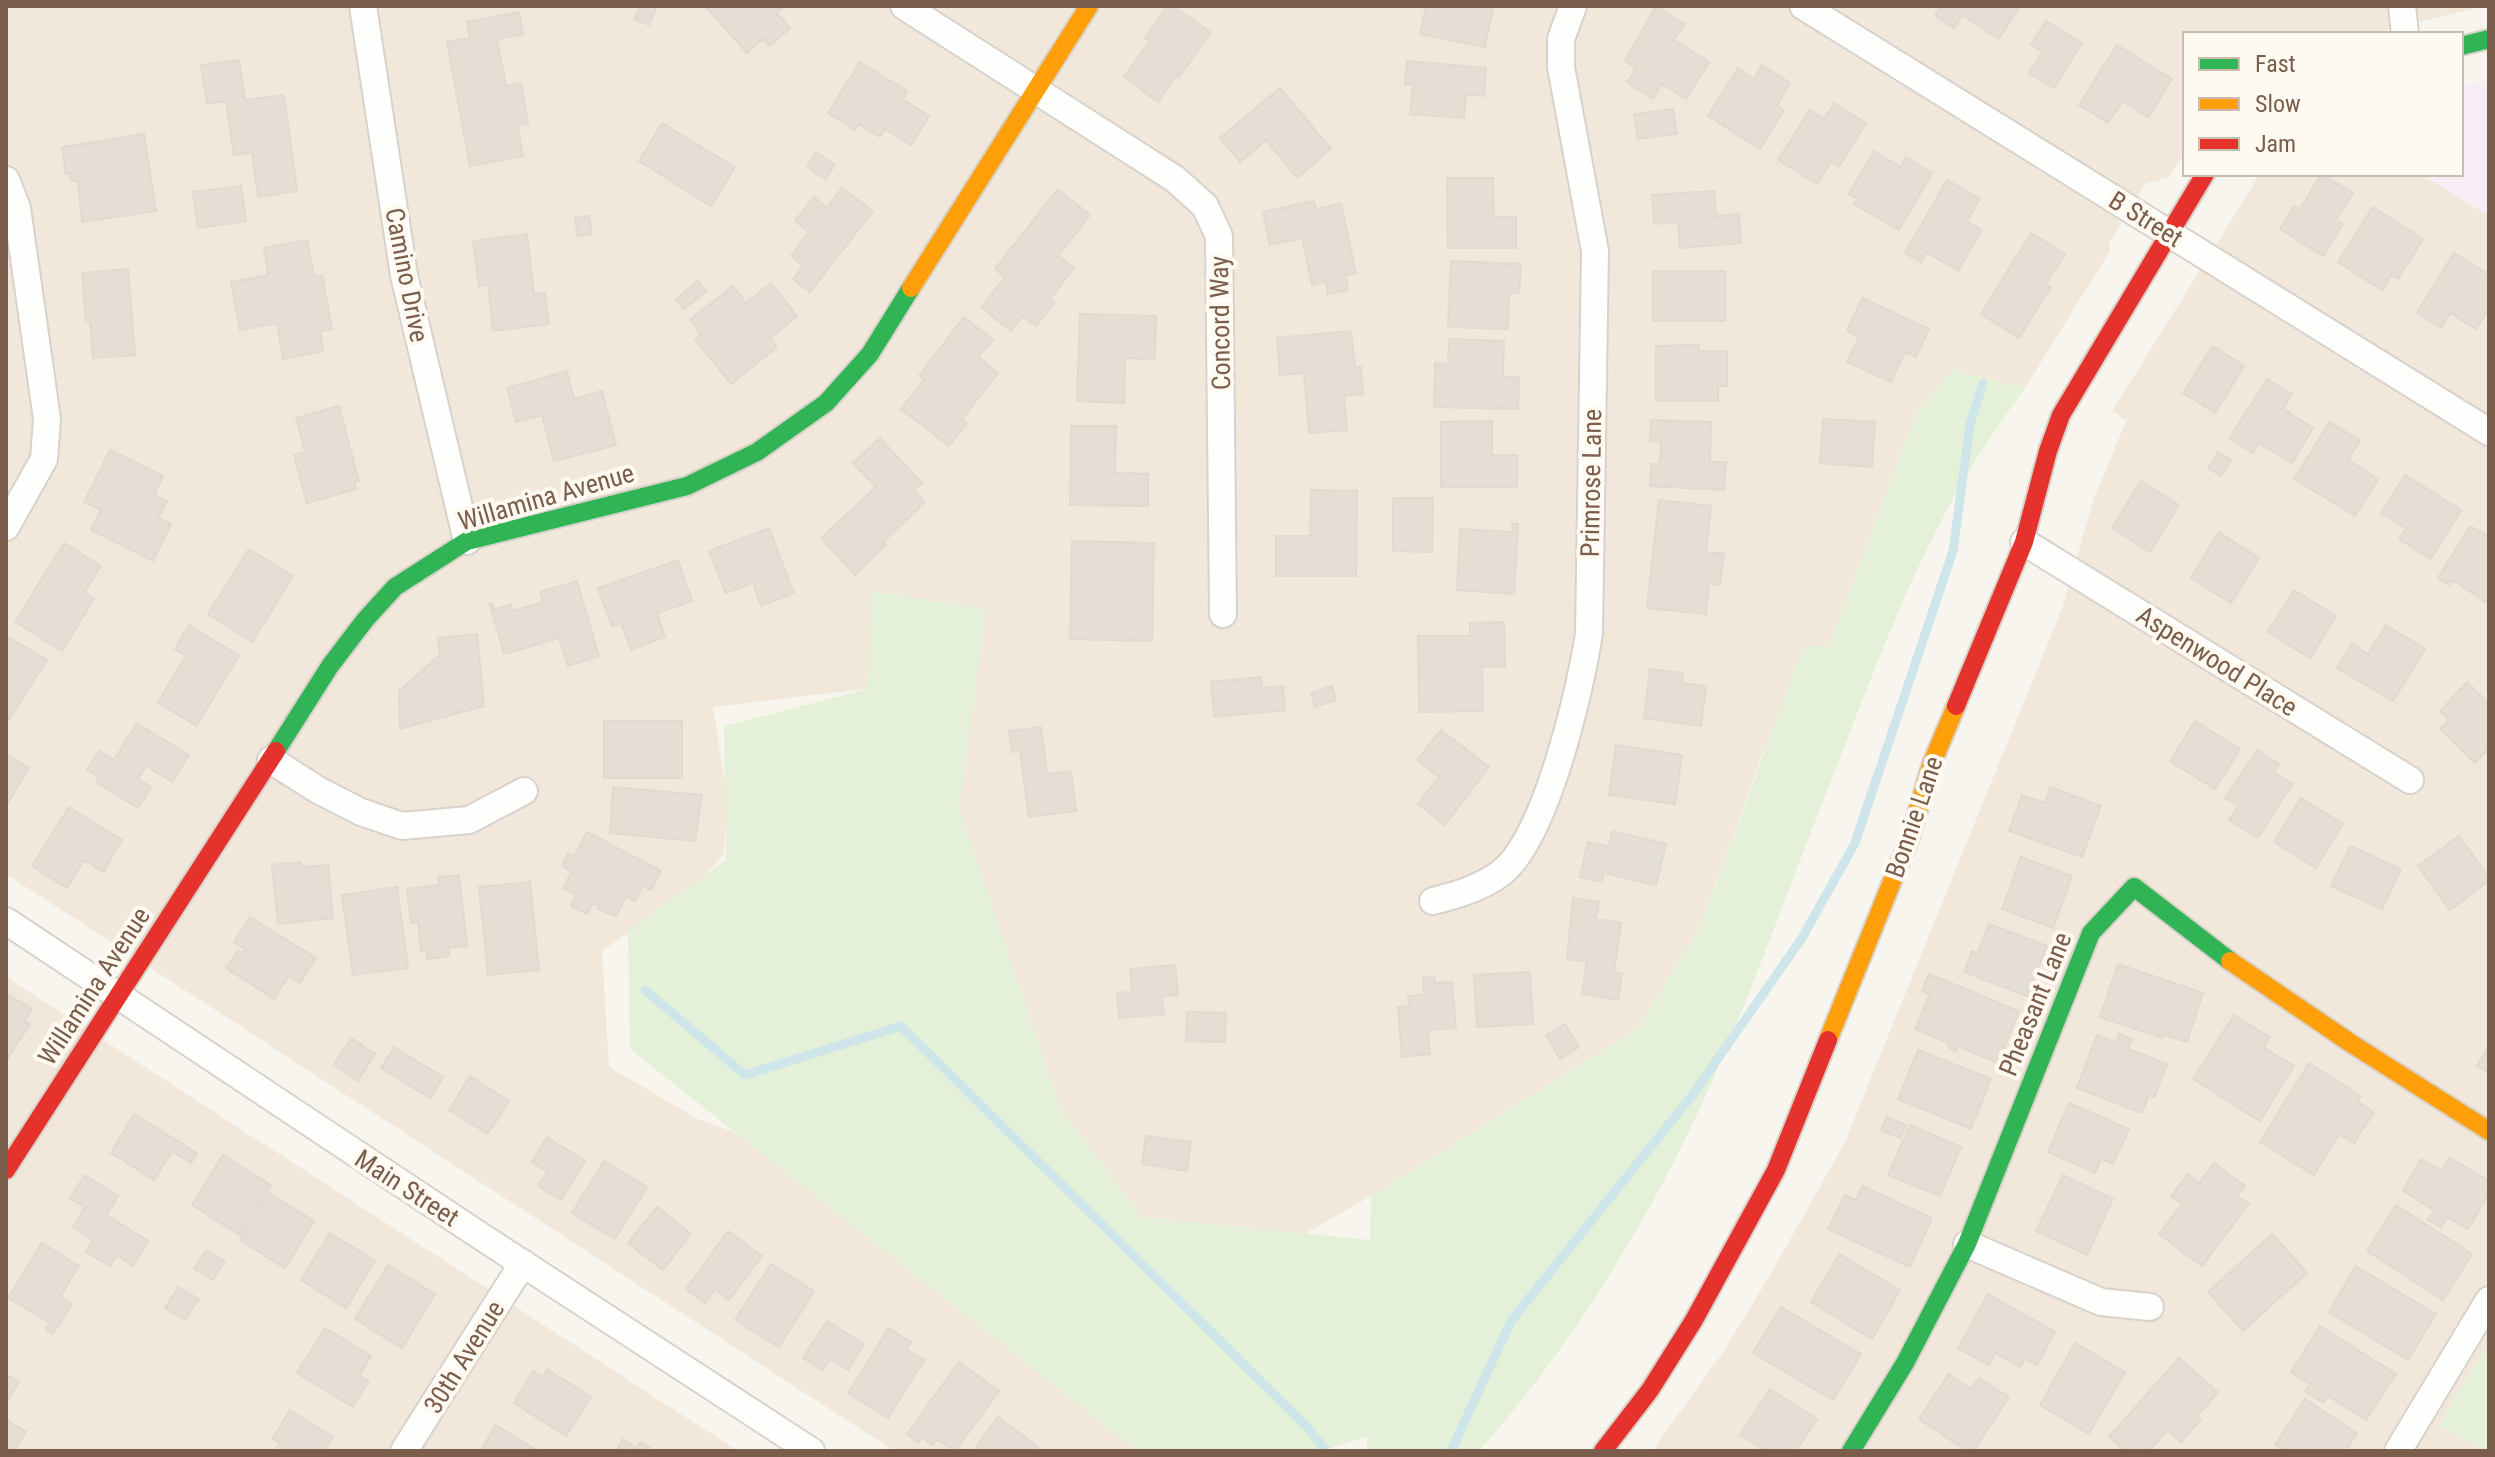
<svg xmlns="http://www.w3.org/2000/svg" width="2495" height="1457" viewBox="0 0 2495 1457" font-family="'Roboto Condensed',sans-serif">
<rect width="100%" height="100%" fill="#f8f5ee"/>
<!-- residential -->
<path fill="#f1e8db" d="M6,6H2485L2369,34H2185V152L2168,178L2145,184L2109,243L2110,251L2025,388L1953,370L1917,412L1829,647L1764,750L1699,930L1637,1029L1371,1196L1292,1241L1128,1227L960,928L931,681L713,707L727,796L724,854L696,886L602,951L609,1067L698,1119L792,1153L1159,1451H894L6,874Z
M2260,174H2421L2489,216V1451H1652L1721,1355L1766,1282L1844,1144L2063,606L2094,498L2126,421L2112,411Z
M6,977L738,1451H6Z"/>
<!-- education -->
<path fill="#f6edf5" d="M2489,80V216L2421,174H2461V87Z"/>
<!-- green -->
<path fill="#e4f0d8" d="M1953,370L2025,388C1997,427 1969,467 1947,510C1901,595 1868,687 1833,776C1783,901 1737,1036 1677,1156C1623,1261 1557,1363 1479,1451H1367V1436L1321,1451H1137L630,1049L628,931L726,860L724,726L868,689L871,591L986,609L959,808L1060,1107L1142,1217L1370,1240L1371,1196L1637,1029L1699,930L1804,645L1829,647L1917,412Z
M2489,1343V1451H2484L2439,1425Z"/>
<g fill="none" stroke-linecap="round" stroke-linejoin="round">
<!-- stream -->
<path stroke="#cee6ea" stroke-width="9" d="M645,990L745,1075L901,1026L1308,1428L1326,1451
M1451,1451L1511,1321L1694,1093L1802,938L1855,843L1953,551L1970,424L1983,383"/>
</g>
<!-- building -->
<path fill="#e5ded5" stroke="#e2d9cf" stroke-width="2" d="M640,6H657L649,25L634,19Z
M705,6H784L777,13L790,28L770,46L763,39L747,53Z
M1167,6H1173L1211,33L1178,78L1176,76L1158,102L1124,77L1150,41L1145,38Z
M1426,6L1493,7L1485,47L1420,34Z
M1656,6L1684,24L1674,40L1709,62L1686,99L1662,84L1653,99L1627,82L1636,68L1625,61Z
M1941,6H2020L1999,39L1962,15L1954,28L1935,16Z
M519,12L523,34L497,39L506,86L521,83L528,123L517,125L523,156L470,166L447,42L470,38L467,22Z
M2046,21L2082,43L2054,88L2029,73L2042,52L2031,45Z
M2117,45L2172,79L2148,117L2123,101L2108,123L2079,105Z
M239,60L245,100L284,95L297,191L258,197L252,152L234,155L226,101L207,104L201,65Z
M1407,61L1486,68L1484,96L1466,94L1464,118L1410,114L1413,84H1405Z
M860,62L907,91L902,99L929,116L911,145L885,129L880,137L859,124L855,130L828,113Z
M1762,65L1790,83L1777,105L1784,110L1760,149L1708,116L1738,68L1754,79Z
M1280,88L1331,149L1297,178L1266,140L1240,162L1220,138Z
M1834,103L1866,123L1839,167L1831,162L1817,184L1778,160L1810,110L1824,119Z
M1673,109L1677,134L1638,139L1634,114Z
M662,123L735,167L711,206L639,161Z
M144,134L156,211L82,222L78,181H71L70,173L66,174L62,147Z
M1874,151L1901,167L1906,157L1932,173L1899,230L1854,204L1857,199L1849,194Z
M816,152L835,165L825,179L807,166Z
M2321,174L2353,193L2336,220L2343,224L2323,256L2280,229L2294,206L2300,210Z
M1447,178H1493L1494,217H1516V248H1448Z
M1947,180L1980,199L1967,221L1982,230L1958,271L1926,252L1921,262L1905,253Z
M241,186L246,221L198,228L193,192Z
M842,188L873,211L810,292L793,279L803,266L791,256L809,232L795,221L814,197L827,208Z
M1058,189L1090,215L1058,256L1074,268L1050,299L1054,303L1036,326L1023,316L1011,331L981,307L1005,277L995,269Z
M1714,191L1716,216L1739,214L1741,243L1680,248L1678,222L1654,224L1652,195Z
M1314,201L1316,209L1341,204L1356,273L1346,275L1348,290L1328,294L1326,281L1312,285L1302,238L1270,245L1263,212Z
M2373,207L2423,239L2398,279L2391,275L2382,290L2338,262Z
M589,216L592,234L578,236L575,218Z
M2031,233L2065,254L2046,284L2051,287L2019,338L1981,314Z
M527,234L534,294L545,293L549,324L493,331L488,284L479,286L473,241Z
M307,240L314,276L322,275L332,329L320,331L323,351L283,359L277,323L240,330L231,282L268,275L264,248Z
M2454,253L2486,273L2489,269V308L2476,329L2450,313L2441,328L2417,313Z
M1451,261L1521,264L1519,293H1509L1508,329L1448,327Z
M128,269L135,355L93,358L90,322H86L82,273Z
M1653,271H1725V321H1653Z
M698,281L706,291L684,309L676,299Z
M771,283L797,316L770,338L777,347L731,384L695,339L701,334L690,320L733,286L746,303Z
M1862,298L1929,329L1916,357L1905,352L1891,382L1847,362L1859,337L1847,331Z
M1080,314L1156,316L1155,359L1125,358L1124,403L1077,401Z
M964,317L993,340L978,357L998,373L962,419L967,423L949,446L901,409L924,379L919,376Z
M1351,331L1355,367H1361L1363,394L1344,396L1347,430L1309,433L1304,373L1280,375L1277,338Z
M1449,339L1504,341L1503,377H1519L1518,409L1434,407L1435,363L1448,364Z
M1699,345V351H1727V386H1718V401H1656V346Z
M2213,346L2244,366L2215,413L2183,393Z
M567,371L574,399L602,391L616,445L554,461L542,415L516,422L507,388Z
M2267,379L2292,394L2283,409L2313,428L2292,463L2259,443L2253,453L2229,439Z
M339,406L359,481L354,482L356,489L307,503L294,455L305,452L296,418Z
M1823,419L1875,422L1872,467L1820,463Z
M1651,420L1711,422L1710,462H1726L1724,490L1650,486L1651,464H1660L1661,442L1650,441Z
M1492,421V455H1517V487H1441V422Z
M2330,422L2360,441L2348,460L2378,479L2355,516L2294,479Z
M1071,426H1116L1115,473L1148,474V506L1070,505Z
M880,438L922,483L914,490L925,502L883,542L886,545L855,575L821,538L876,487L853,463Z
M110,450L163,476L154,495L167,501L158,518L171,524L153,561L91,530L101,510L84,502Z
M2218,452L2231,460L2221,476L2208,468Z
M2405,475L2461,510L2431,559L2399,539L2406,528L2381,513Z
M2141,481L2179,505L2150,552L2112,528Z
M1311,490L1357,491L1356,576H1276V536H1310Z
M1393,498H1433L1432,552L1393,551Z
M1659,500L1711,506L1706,552L1724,554L1720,585L1709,583L1706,614L1647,608Z
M1512,524H1518L1514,594L1457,590L1460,529L1512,532Z
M2470,526L2489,537V604L2452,580L2449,585L2438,578Z
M769,528L794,593L761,606L753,583L726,593L709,551Z
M2219,532L2259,558L2231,603L2191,578Z
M1072,541L1154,543L1152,641L1070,639Z
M64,543L101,566L84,593L94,599L62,651L15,622Z
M249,549L293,576L252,642L208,614Z
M678,560L692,601L657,613L665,637L631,650L621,623L612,626L598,588Z
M577,581L599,656L568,666L559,638L504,654L490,604H492L494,610L511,604L513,611L543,602L540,592Z
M2294,590L2336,616L2310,658L2268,632Z
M1504,622L1505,667H1482L1483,711L1419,712L1418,636H1470V623Z
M189,625L239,656L196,726L158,702L186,656L175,649Z
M2386,625L2425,649L2393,701L2337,668L2352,644L2368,654Z
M477,634L484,706L400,729L399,691L440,655L438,638Z
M6,636L47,660L6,724Z
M1650,669L1683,673L1682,683L1706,686L1701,726L1644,718Z
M1261,677L1262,688L1283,686L1285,710L1214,717L1211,682Z
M2467,682L2489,704V748L2475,763L2440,729L2449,720L2440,711Z
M1332,686L1336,700L1315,707L1311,693Z
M604,721H682V778H604Z
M2195,721L2240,749L2215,789L2170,761Z
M137,723L189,755L172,782L146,766L138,779L151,787L138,808L96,782L99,777L87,770L99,751L114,760Z
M1041,727L1047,774L1071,771L1076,811L1029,817L1020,751L1012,752L1009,731Z
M1441,730L1489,767L1445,825L1418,804L1439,777L1417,760Z
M1616,745L1682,755L1675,804L1609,795Z
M2257,750L2279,764L2274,772L2292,784L2258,838L2229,820L2238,806L2225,798Z
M6,754L29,768L6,806Z
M613,787L702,795L695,841L610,833Z
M2050,787L2101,806L2082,857L2009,831L2022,795L2045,803Z
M2301,798L2343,824L2316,868L2274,842Z
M69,807L122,840L103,872L84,860L67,888L32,866Z
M1612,831L1666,844L1656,885L1604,873L1602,882L1580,877L1588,842L1609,847Z
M587,832L661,871L651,890L643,886L635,901L626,896L616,916L598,909L599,907L593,903L587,914L571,906L576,895L563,888L572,871L562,866L568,853L574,857Z
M2459,836L2489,877V881L2450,910L2418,866Z
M2350,846L2401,869L2382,909L2331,886Z
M2021,857L2072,876L2053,928L2002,909Z
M301,862V867L328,865L333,918L278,924L272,865Z
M459,875L467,946L448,948L449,956L427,959L426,950L421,951L418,922L411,923L407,889L439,885L438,877Z
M530,882L539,970L488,975L479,887Z
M397,887L408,968L353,975L342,895Z
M1573,898L1599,902L1596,919L1621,923L1614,973L1622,974L1618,1000L1582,994L1587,962L1567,959Z
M250,917L316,958L300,983L289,976L274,999L226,968L238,950L243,953L245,949L234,942Z
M1989,924L2047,946L2027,996L1964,972L1972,951L1978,953Z
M2118,964L2203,993L2187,1042L2164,1035L2163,1038L2100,1017Z
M1175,965L1178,995L1162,996L1164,1014L1119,1018L1117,993L1132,992L1130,969Z
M1530,972L1533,1024L1477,1027L1474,975Z
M1929,974L2019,1011L1998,1063L1958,1046L1956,1051L1948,1047L1949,1043L1915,1029L1930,994L1922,991Z
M1434,977L1435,983L1452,982L1456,1028L1428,1030L1430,1054L1402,1057L1398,1007L1409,1006L1408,996L1424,995L1423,978Z
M6,993L32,1009L25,1020L30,1024L6,1061Z
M1187,1012L1226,1013L1225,1042L1186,1041Z
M2234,1015L2270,1037L2263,1047L2294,1066L2260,1121L2193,1079Z
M1565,1024L1579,1047L1560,1059L1546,1035Z
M2119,1034L2132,1039L2128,1049L2167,1064L2154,1097L2149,1095L2142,1113L2077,1088L2097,1035L2116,1043Z
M351,1038L375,1054L358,1081L334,1065Z
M2489,1045V1073L2477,1066Z
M394,1047L443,1077L430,1098L381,1068Z
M1918,1050L1991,1079L1971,1129L1898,1099Z
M2309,1063L2361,1096L2358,1102L2374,1112L2354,1143L2339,1134L2314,1175L2260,1142Z
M470,1076L509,1101L488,1134L449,1110Z
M2069,1103L2129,1129L2113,1164L2101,1159L2095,1173L2048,1152Z
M134,1114L197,1153L191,1163L172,1151L154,1180L111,1153Z
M1887,1117L1906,1125L1900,1138L1881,1130Z
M1910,1125L1961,1147L1940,1196L1888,1175Z
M1146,1136L1191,1142L1187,1171L1142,1164Z
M547,1137L585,1161L561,1200L538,1186L548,1172L532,1162Z
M223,1155L271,1185L240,1235L192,1205Z
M2450,1158L2489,1181V1194L2468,1229L2447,1217L2441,1227L2428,1220L2434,1210L2403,1191L2421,1159L2442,1171Z
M604,1161L647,1187L615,1239L572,1213Z
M2214,1163L2245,1186L2237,1196L2249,1204L2202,1266L2159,1234L2182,1204L2171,1196L2188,1174L2199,1183Z
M85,1175L118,1196L107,1215L148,1241L133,1266L117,1255L110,1266L86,1252L93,1240L73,1227L85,1207L70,1198Z
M2063,1175L2113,1199L2087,1255L2036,1231Z
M1862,1186L1932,1218L1910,1267L1828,1229L1845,1195L1856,1200Z
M269,1193L314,1221L285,1268L240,1240Z
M2396,1205L2472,1254L2443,1300L2367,1251Z
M657,1207L691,1234L663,1270L628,1243Z
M728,1231L762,1256L729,1300L715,1289L705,1303L686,1289Z
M330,1233L375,1261L346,1308L301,1280Z
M2272,1234L2307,1273L2243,1331L2208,1292Z
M42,1243L79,1266L60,1297L72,1304L53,1334L46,1330L50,1323L8,1298Z
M206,1250L225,1261L213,1280L194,1269Z
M1839,1254L1900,1290L1872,1339L1811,1302Z
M771,1264L814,1291L779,1347L735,1320Z
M388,1265L435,1294L402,1348L355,1319Z
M2356,1266L2436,1314L2408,1360L2329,1312Z
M178,1287L199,1299L185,1320L165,1308Z
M1988,1294L2055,1332L2037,1365L2025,1358L2020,1367L1995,1353L1989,1365L1958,1348Z
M1781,1307L1861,1354L1833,1400L1753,1353Z
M827,1321L864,1344L848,1370L830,1359L823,1370L803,1358Z
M2320,1326L2396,1374L2366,1420L2328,1396L2323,1403L2305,1391L2310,1384L2291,1372Z
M325,1328L371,1356L359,1376L369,1381L353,1407L297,1373Z
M889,1328L911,1342L907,1349L924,1360L888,1418L848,1393Z
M2075,1343L2125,1372L2089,1434L2040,1405Z
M2179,1358L2218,1392L2197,1416L2201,1419L2181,1442L2168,1430L2149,1451H2125L2109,1437Z
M959,1362L999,1391L955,1451L937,1439L933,1445L922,1438L918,1443L907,1434Z
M547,1369L591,1397L566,1436L514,1403L533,1371L543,1377Z
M6,1374L19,1382L6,1402Z
M1949,1374L1971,1389L1979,1378L2009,1397L1973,1451H1967L1919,1419Z
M1770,1389L1817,1419L1796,1451H1766L1740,1435Z
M2305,1399L2357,1433L2346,1451H2285L2275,1445Z
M290,1410L333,1437L324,1451H275L280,1443L272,1439Z
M998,1417L1038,1447L1034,1451H973Z
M6,1419L26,1432L14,1451H6Z
M496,1425L538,1451L481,1450Z
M623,1439L636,1448L640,1442L655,1451H616Z"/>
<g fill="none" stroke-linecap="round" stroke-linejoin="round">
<!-- street casing -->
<g stroke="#d8d2cc" stroke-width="30">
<path id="street" d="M363,6L404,275L467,541
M904,6L1175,179L1205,206L1219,236L1223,614
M1803,6L2489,432
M2402,6L2405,34
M6,180L17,208L47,419L44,459L6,527
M2024,542L2410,780
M271,760L318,790L361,812L402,826L469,820L524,791
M1433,901C1457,895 1481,888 1501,873C1546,839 1581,688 1589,633L1595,251L1561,67V39L1573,6
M6,921L482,1237L811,1451
M1967,1244L2101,1302L2150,1307
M404,1451L523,1263
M2398,1451L2489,1300"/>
</g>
<!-- fast casing -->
<g stroke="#d7d1c8" stroke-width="22">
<path id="fast" d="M2461,46L2489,39
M276,751L330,666L365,620L395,587L467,541L687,486L757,452L826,403L870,354L911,288
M1851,1451L1905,1363L1967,1244L2091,933L2134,887L2230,961"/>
</g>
<!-- slow casing -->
<g stroke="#d7d1c8" stroke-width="22">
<path id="slow" d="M911,288L1089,6
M2230,961L2352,1044L2489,1131
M1828,1040L1910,837L1932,763L1956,706"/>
</g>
<!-- jam casing -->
<g stroke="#d7d1c8" stroke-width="22">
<path id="jam" d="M1956,706L2024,542L2048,451L2061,415L2205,174
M6,1170L276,751
M1603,1451L1650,1390L1694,1320L1776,1170L1828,1040"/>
</g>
<!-- street -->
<use href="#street" stroke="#fefefc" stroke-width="26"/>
<!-- fast -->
<use href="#fast" stroke="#30b455" stroke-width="18"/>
<!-- slow -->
<use href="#slow" stroke="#ff9f0a" stroke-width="18"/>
<!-- jam -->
<use href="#jam" stroke="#e5322d" stroke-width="18"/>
</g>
<g text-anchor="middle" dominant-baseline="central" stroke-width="8" stroke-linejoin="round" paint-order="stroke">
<!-- street labels -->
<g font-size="26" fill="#7a5e4b" stroke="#fffaf1">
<text transform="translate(2146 219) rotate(32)">B Street</text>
<text transform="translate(407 275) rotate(79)">Camino Drive</text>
<text transform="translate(1220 323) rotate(-91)">Concord Way</text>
<text transform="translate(1591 483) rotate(-89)">Primrose Lane</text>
<text transform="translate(546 497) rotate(-16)">Willamina Avenue</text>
<text transform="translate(2217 661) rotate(32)">Aspenwood Place</text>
<text transform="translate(1914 817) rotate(-71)">Bonnie Lane</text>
<text transform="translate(94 986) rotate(-57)">Willamina Avenue</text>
<text transform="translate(2035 1004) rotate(-68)">Pheasant Lane</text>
<text transform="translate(407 1188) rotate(33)">Main Street</text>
<text transform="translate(464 1357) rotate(-58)">30th Avenue</text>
</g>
</g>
<!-- border -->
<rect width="2495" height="1457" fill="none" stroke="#7a5e4b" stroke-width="16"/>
<!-- legend -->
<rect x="2183" y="32" width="280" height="144" fill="#fffaf1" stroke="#cabcaf" stroke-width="2"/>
<rect x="2199" y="58" width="40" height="12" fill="#30b455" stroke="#cabcaf" stroke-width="2"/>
<text x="2255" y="72" font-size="24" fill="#7a5e4b">Fast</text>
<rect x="2199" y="98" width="40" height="12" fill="#ff9f0a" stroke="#cabcaf" stroke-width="2"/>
<text x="2255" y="112" font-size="24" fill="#7a5e4b">Slow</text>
<rect x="2199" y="138" width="40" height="12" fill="#e5322d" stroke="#cabcaf" stroke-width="2"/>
<text x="2255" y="152" font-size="24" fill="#7a5e4b">Jam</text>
</svg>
